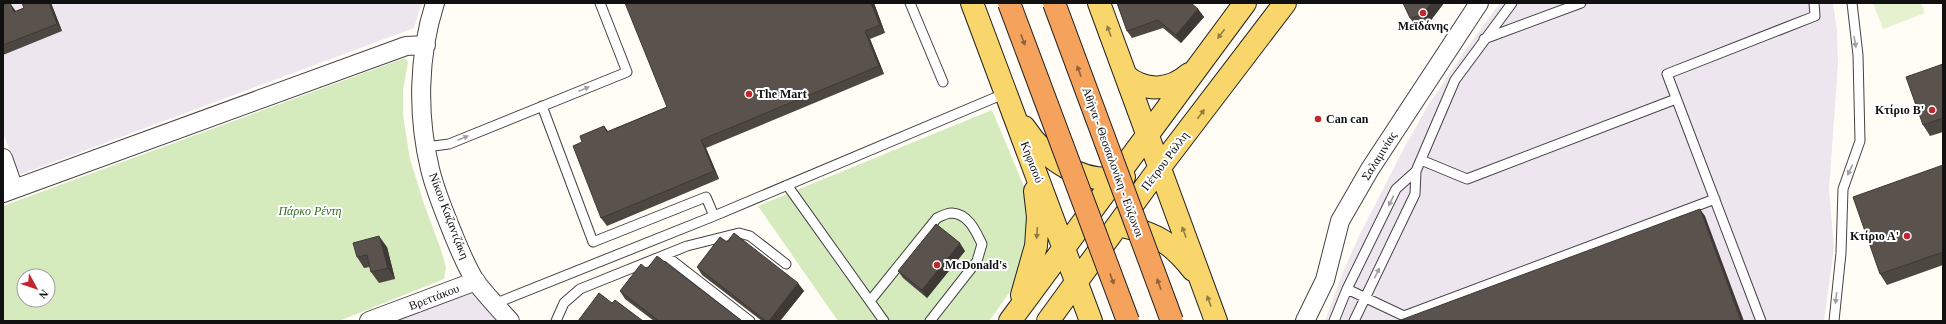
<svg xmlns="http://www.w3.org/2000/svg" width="1946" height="324" viewBox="0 0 1946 324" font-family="'Times New Roman',serif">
<rect width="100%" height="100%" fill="#fffdf5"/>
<!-- industrial -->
<path fill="#eee6ef" d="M3,3H422L414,28L19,175L3,133Z
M1500,3H1833L1837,31L1838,64L1829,190L1834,248L1824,321H1325L1342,274L1359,236L1403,150L1429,104L1466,49Z
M473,291L497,321H387Z"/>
<!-- green -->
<path fill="#d5ebbd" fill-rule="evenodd" d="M405,58L408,62L403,90V115L410,159L424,204L441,250L446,267L444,279L339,321H3V206ZM24,276H48V300H24Z
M992,110L1025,189L1028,226V252L1019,279L989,321H838L758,206Z"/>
<!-- pitch -->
<path fill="#e6f2cf" d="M1873,3H1921L1925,13L1883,29Z"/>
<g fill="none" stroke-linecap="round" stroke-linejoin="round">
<!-- service casing -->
<g stroke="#444" stroke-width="11">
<path id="service" d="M910,3L943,82
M1484,39L1581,3
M542,106L593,242L706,197L714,216
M426,147L449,144L627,72L600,3
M1421,160L1467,179L1676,99
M787,185L884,321
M665,255L750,321
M1347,289L1404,316L1715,199
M870,301L937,218C941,216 948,213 952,213C969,214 976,232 982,244L977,261L930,321
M494,304L714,216L1006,93
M556,321L564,303L580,289L687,246L739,233L750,236L786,264
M1334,321L1347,289L1396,189L1416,171
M1354,321L1415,194L1416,171L1455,80L1512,3
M1761,321L1667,74L1815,16L1814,3
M1834,321L1841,253L1843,189L1860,141L1858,55L1852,3"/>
</g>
<!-- minor casing -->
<g stroke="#444" stroke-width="20">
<path id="minor" d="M435,3C418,56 417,115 430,169C435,190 443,209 451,229C458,246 466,267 476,282C486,295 498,308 510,321
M3,158L14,189
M3,193L406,46L426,45
M369,321L476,281
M1305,321L1325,280L1340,221L1370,169L1479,3"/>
</g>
<!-- primary casing -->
<g stroke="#222" stroke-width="24">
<path id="primary" d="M972,3L1091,321
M1099,3L1216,321
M1126,76C1145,92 1170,91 1189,74
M1024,127C1046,160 1083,186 1124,177
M1123,226C1156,234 1171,242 1193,270
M1022,295L1036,246L1038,217L1035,191
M1010,321L1245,3
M1048,321L1160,167L1285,3"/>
</g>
<!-- service -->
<use href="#service" stroke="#fff" stroke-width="9"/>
<!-- minor -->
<use href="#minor" stroke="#fff" stroke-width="18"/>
<!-- primary -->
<use href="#primary" stroke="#f9d66b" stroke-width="22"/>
<!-- motorway-bridge casing -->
<g stroke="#222" stroke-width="24" stroke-linecap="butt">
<path id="motorway-bridge" d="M1009,3L1128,321
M1054,3L1172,321"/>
</g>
<!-- motorway-bridge -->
<use href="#motorway-bridge" stroke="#f5a25d" stroke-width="22"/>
</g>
<!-- wall -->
<path fill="#4d4742" d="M22,3H51L62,31L3,55V5L15,10L16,11L24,8Z
M874,3L885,33L870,39L884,74L706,148L719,179L607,226L601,218L582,142L604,126L608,131L667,107Z
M1117,3L1198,9L1204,17L1181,43L1163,28L1132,38L1127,31Z
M1444,3L1428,24L1416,27L1410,18Z
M1943,64V132L1930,136L1923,125Z
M1943,165V265L1887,285L1880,274Z
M727,242L804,291L780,321H762L702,275L697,267Z
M387,247L395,279L379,283L371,272L370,267L364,268L357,257Z
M965,251L927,298L903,278L898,271Z
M647,269L742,321H654L625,299L620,291Z"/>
<!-- shaded-wall -->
<path fill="#3f3936" d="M10,3L15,10L19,20L14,12Z
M49,3H51L62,31L57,24Z
M871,3H874L885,33L880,25Z
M1431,3H1444L1428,24L1422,15Z
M1198,9L1204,17L1181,43L1176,35Z
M865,31L870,39L884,74L879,66Z
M701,140L706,148L719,179L714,171Z
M1700,209L1705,216L1744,321H1741Z
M379,236L387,247L395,279L388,268Z
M960,243L965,251L927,298L922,290Z
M798,283L804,291L780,321H769Z"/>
<!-- building -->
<path fill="#5a524d" stroke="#3f3936" d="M8,3H10L14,12L24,8L22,3H49L57,24L3,45V5Z
M625,3H871L880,25L865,31L879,66L701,140L714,171L601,218L573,146L582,142L580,136L604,126L607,132L667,107Z
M1117,3H1191L1198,9L1176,35L1158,20L1127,31Z
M1403,3H1431L1422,15L1410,18Z
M1943,64V118L1923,125L1906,77Z
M1943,165V252L1880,274L1853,197Z
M1700,209L1741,321H1398Z
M936,224L960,243L922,290L898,271Z
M734,233L798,283L769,321H766L697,267L720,237L727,242Z
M379,236L388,268L371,272L367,255L357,257L353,243Z
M657,256L742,321H659L620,291L641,264L647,269Z
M599,293L612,303L615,300L643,321H578Z"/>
<!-- one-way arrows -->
<defs><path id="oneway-solid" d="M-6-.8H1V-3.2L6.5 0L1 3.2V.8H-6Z"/></defs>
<g fill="#917d42">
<use href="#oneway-solid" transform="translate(1109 31) rotate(-110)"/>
<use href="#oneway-solid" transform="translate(1221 34) rotate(127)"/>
<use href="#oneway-solid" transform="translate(1201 114) rotate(-53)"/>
<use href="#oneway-solid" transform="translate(1184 232) rotate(-110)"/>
<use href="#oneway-solid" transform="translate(1037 233) rotate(94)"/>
<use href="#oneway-solid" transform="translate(1209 301) rotate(-110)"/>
</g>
<g fill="#8e613b">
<use href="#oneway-solid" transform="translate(1023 40) rotate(70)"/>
<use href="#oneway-solid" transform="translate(1079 71) rotate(-110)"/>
<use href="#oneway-solid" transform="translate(1112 279) rotate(70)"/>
<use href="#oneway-solid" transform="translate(1159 284) rotate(-110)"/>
</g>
<g fill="#a0a0a0">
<use href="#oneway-solid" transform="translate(1855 42) rotate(80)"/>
<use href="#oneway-solid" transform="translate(584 89) rotate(-22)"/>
<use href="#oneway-solid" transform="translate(463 138) rotate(-22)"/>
<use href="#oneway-solid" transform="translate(1850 170) rotate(115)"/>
<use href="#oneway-solid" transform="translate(1391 201) rotate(116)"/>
<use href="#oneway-solid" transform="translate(1377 273) rotate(-64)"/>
<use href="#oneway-solid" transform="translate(1836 298) rotate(97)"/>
</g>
<!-- markers -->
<g fill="#c4262e" stroke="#fff" stroke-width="1.5">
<circle cx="1423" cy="13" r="4"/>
<circle cx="749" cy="94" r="4"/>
<circle cx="1932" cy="110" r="4"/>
<circle cx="1318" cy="119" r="4"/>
<circle cx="1907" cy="236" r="4"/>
<circle cx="937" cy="265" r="4"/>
</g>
<g text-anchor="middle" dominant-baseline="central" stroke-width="4" stroke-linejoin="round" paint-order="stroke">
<!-- poi labels -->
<g font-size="12" font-weight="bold" fill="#111" stroke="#fff" text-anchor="start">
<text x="1423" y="26" text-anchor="middle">Μεϊδάνης</text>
<text x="757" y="94">The Mart</text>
<text x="1924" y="110" text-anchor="end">Κτίριο Β'</text>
<text x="1326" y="119">Can can</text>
<text x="1899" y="236" text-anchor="end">Κτίριο Α'</text>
<text x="945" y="265">McDonald's</text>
</g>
<!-- street labels -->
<g font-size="12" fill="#111" stroke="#fff">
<text transform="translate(1379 156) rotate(-58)">Σαλαμινίας</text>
<text transform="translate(1165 161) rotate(-53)">Πέτρου Ράλλη</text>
<text transform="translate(1032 162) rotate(69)">Κηφισού</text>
<text transform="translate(1113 162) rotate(70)">Αθήνα - Θεσσαλονίκη - Εύζωνοι</text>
<text transform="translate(449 216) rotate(69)">Νίκου Καζαντζάκη</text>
<text transform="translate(434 297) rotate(-21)">Βρεττάκου</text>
</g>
<!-- park labels -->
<g font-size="12" font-style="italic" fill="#2f6b1f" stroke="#fff">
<text x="310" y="211">Πάρκο Ρέντη</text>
</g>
</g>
<!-- border -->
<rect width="1946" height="324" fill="none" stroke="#111111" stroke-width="8"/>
<!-- north arrow -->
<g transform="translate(36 288) rotate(130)"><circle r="19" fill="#ffffff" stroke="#a0a0a0"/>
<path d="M0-3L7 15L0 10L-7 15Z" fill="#c4262e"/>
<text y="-6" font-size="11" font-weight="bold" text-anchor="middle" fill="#111111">N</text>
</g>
</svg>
